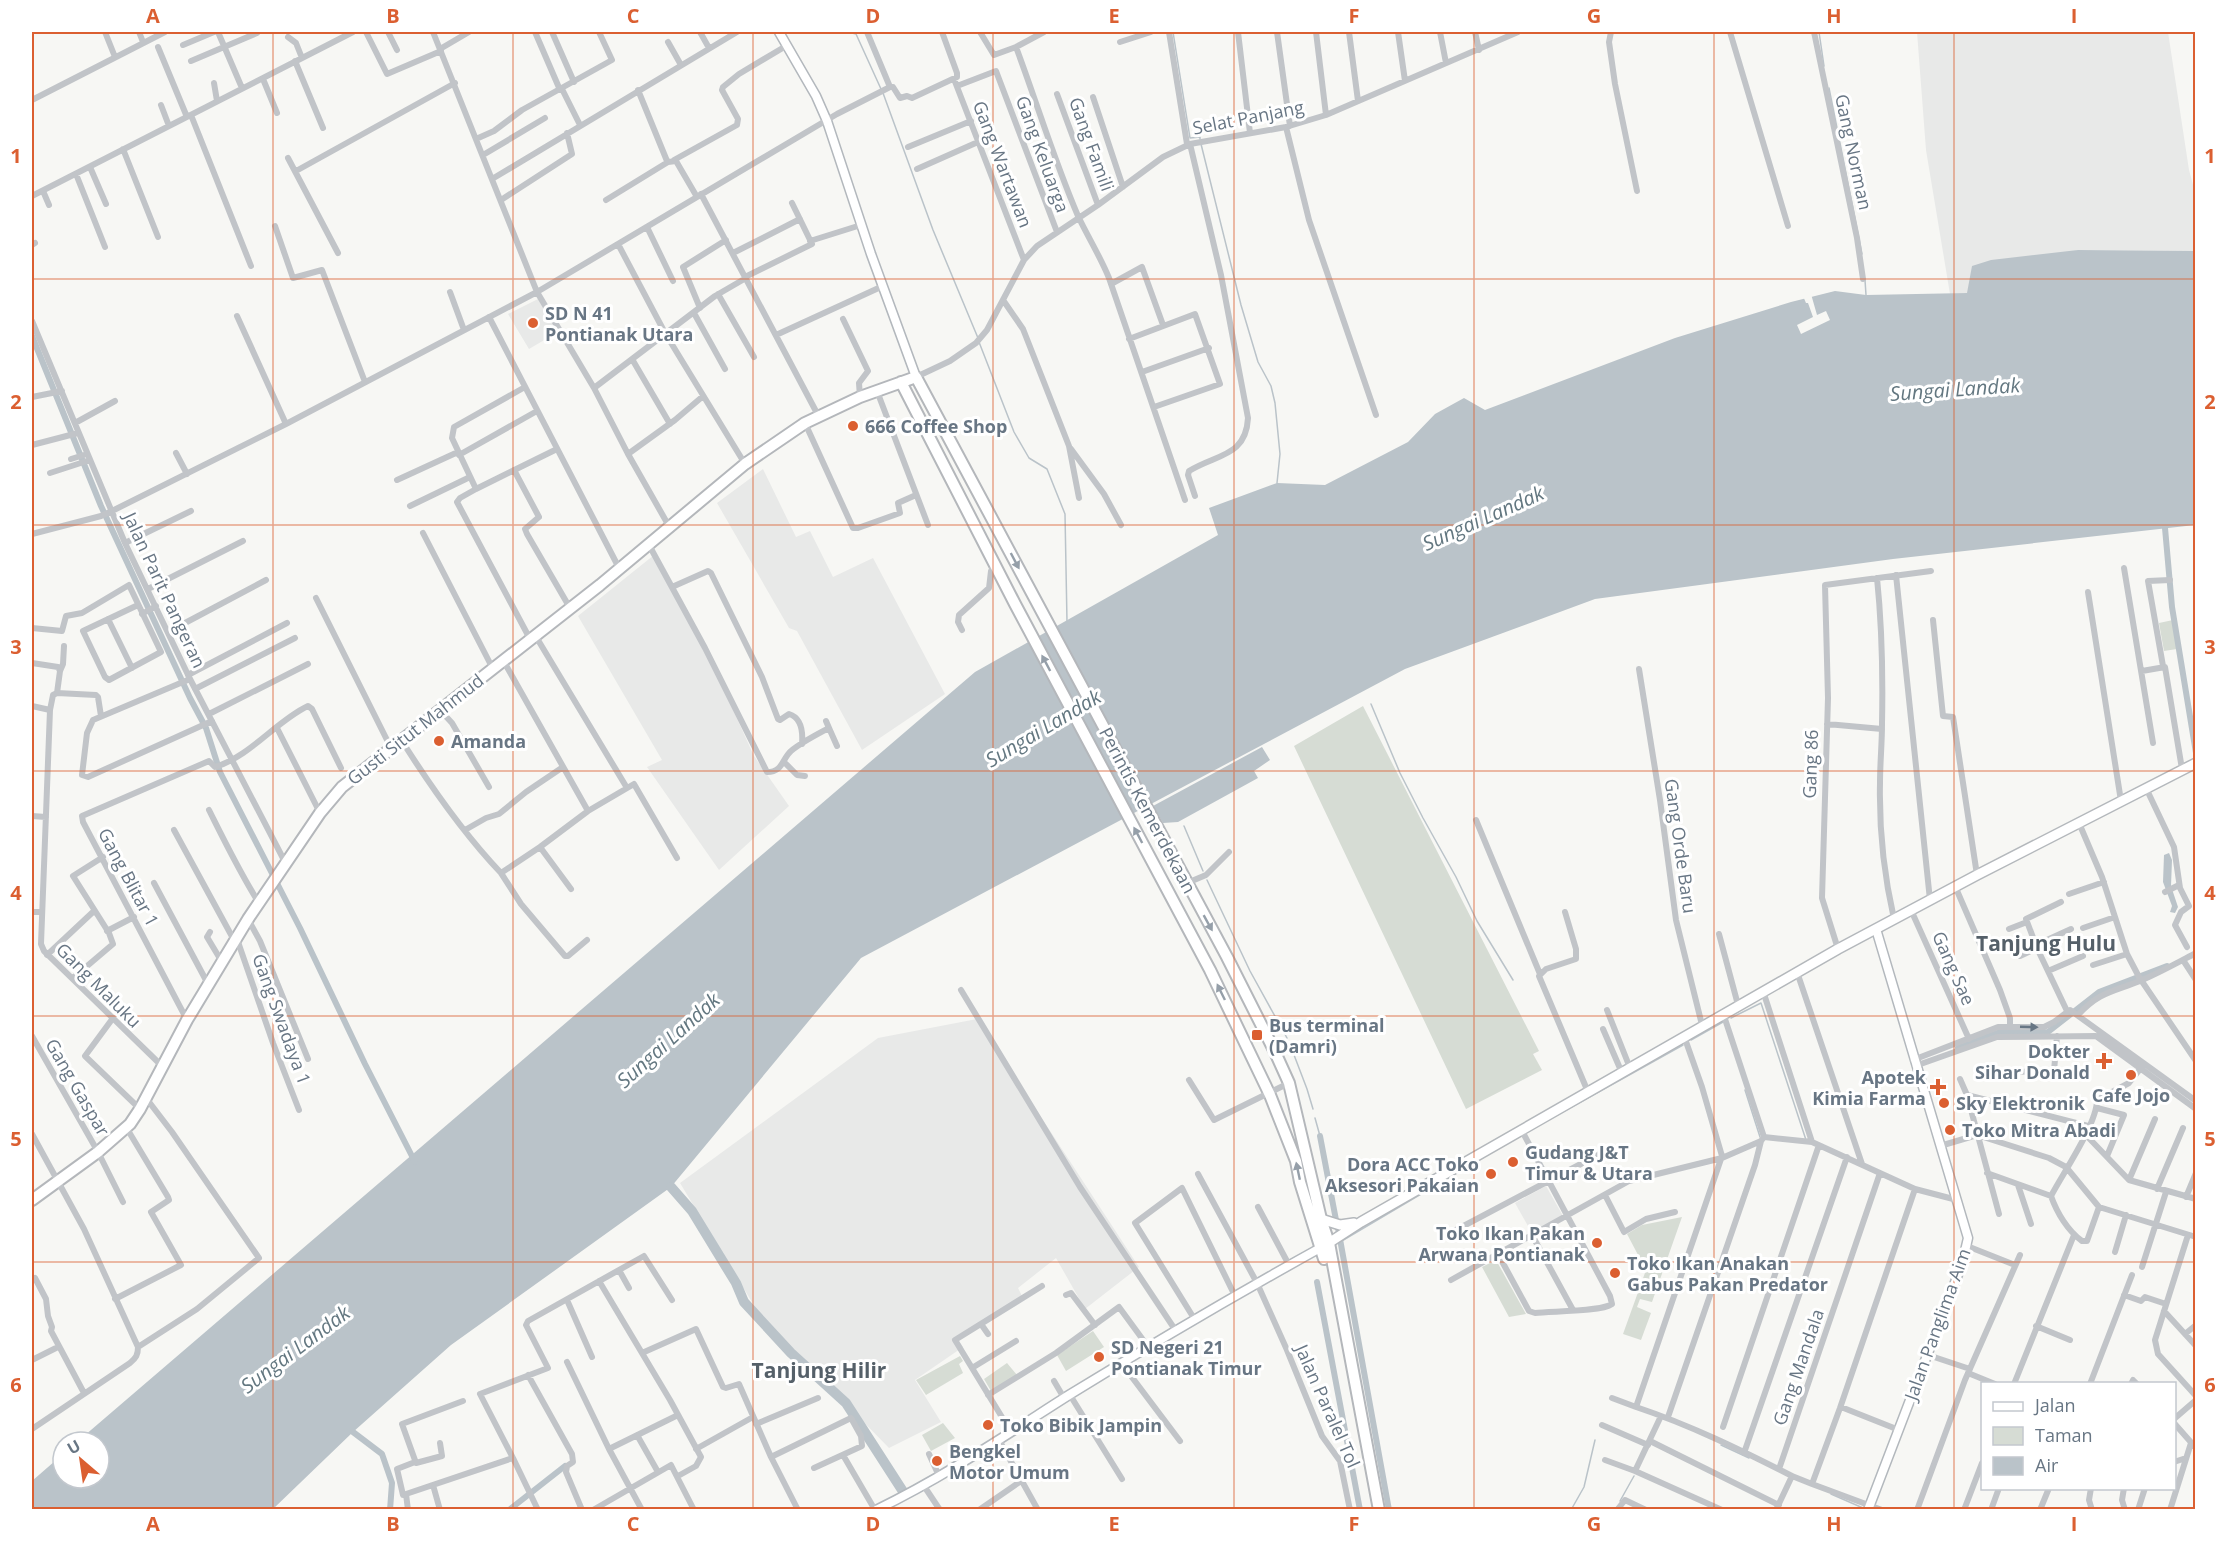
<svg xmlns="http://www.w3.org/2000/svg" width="2227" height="1541" viewBox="0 0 2227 1541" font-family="'Open Sans',sans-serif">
<rect width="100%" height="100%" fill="#f7f7f4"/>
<!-- built -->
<path fill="#e8e9e8" d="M1917,32H2168L2189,170L2195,192V251L2078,250L1967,293L1950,294L1926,150Z
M538,299L558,332L529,349L508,314Z
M763,469L796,537L810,531L833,577L873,558L945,694L862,750L797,631L789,628L717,503Z
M654,555L714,668L754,756L789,806L719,870L647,767L662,760L578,616Z
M977,1019L1139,1267L1085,1309L1056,1258L1018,1288L1022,1296L957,1338L963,1347L915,1380L941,1422L889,1448L761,1317L680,1183L878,1038Z
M1546,1186L1563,1216L1532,1233L1515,1203Z"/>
<!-- green -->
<path fill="#d6dcd4" d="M2173,620L2177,649L2164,651L2159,623Z
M1363,706L1539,1051L1533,1054L1542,1070L1466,1109L1294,746Z
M1682,1217L1652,1302L1640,1299L1637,1307L1651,1313L1641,1340L1623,1334L1646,1270L1627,1234L1642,1225Z
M1496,1260L1526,1314L1509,1317L1482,1267Z
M1093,1331L1104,1347L1066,1371L1057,1355Z
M960,1356L963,1361L959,1364L963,1373L926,1395L916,1380Z
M1007,1363L1017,1375L991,1391L984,1379Z
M943,1423L955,1438L931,1451L922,1435Z"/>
<!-- water -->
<path fill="#bac3c9" d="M2078,250L2195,251V525L1893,559L1595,599L1405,669L861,958L671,1187L451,1345L353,1432L273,1509H32V1481L63,1454V1478H99V1442H77L975,672L1218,535L1209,508L1277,483L1325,485L1408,442L1435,414L1464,398L1485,410L1675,338L1791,302L1835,291L1866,295L1967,293L1972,266L1991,260Z
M1262,747L1270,760L1254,771L1258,778L1178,822L1163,823L1153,806Z
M2169,853L2172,860L2171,886L2178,907L2175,913L2170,912L2172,906L2163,882L2164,855Z"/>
<!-- pier -->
<path fill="#f7f7f4" d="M1811,294L1817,315L1826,311L1830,320L1801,334L1797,325L1813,317L1808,303H1806L1803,296Z"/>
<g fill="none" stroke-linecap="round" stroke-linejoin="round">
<!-- stream -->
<path stroke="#bac3c9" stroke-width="1.5" d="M848,32L856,34L881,89
M1173,32L1190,138L1200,137V139
M1819,32L1824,66
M1829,88L1862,254
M883,93L933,230L978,338
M1201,144L1241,305L1258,362L1271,386L1275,403L1280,454L1277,483
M1865,280L1866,295
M979,342L1014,432L1029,458L1047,469L1065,514L1067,622
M1371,704L1400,773L1423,818L1456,877L1477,921L1513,980
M1184,826L1203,871
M1207,880L1250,971L1287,1038
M1731,1018L1761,1003L1806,1140
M1691,1040L1723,1022
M1291,1047L1307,1089L1313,1109
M1745,1090L1760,1137
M1315,1118L1320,1136
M1550,1119L1683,1045
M1340,1242L1492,1152
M1721,1445L1749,1458
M1831,1494L1863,1508
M1620,1501L1634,1476
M1571,1510L1584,1487L1595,1440"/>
<!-- canal -->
<path stroke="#bac3c9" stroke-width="6" d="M32,336L101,506L190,698L206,728L220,772L300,928L365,1064L415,1162
M2165,528L2172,607L2196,753
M1958,1048L1997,1033L2048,1032L2099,992L2167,966
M1320,1136L1336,1220
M1338,1228L1389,1510
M1317,1282L1360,1510
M353,1432L382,1454L392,1483L390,1510
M509,1510L565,1466"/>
<!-- river -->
<path stroke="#bac3c9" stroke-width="10" d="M671,1187L692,1211L736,1283L744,1302L791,1353L846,1403L904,1493"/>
<!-- secondary casing -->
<g stroke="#b3b8bd" stroke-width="11">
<path id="secondary" d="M779,32L816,96L827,121L871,254L916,377
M876,1510C944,1477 1006,1435 1069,1395C1152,1344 1237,1294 1322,1247
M1868,1510L1962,1264L1968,1238L1876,929"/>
</g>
<!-- primary casing -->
<g stroke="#b4b8bc" stroke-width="12">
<path id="primary" d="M1321,1219L1340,1225L1354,1223
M1324,1246L1361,1222L1838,949L1977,875L2196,763"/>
</g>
<!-- highway casing -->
<g stroke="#b4b7bb" stroke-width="14">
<path id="highway" d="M901,382L1015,604L1210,970L1270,1095L1296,1161L1300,1182L1324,1259
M32,1200L98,1152L130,1124L140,1109L187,1020L248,919L320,813L342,787L600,585L745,464L805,423L860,397L916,377L1227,957L1275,1052L1289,1083L1321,1219L1329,1243L1379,1510"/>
</g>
<!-- street -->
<path stroke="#c1c4c8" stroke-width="6" d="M105,32L115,57
M139,32L143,42
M218,32L242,88
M366,32L387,74L441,51
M388,32L397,50
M433,32L537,292L594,388L628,454L670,528
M535,32L560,90
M552,32L574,82
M700,32L709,48
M867,32L890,87H893L900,98L907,96L912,98L957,77V73L942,32
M980,32L994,55L1016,47L1044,32
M1169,32L1187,144
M1238,32L1250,133
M1277,32L1290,126
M1316,32L1326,115
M1349,32L1358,101
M1398,32L1405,81
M1440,32L1446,63
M1475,32L1479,50
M1611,32L1609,42L1615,84L1637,191
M1730,32L1788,226
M1814,32L1857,238L1863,279
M288,37L296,43L302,58
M668,42L681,65
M1120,42L1151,32
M183,45L214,32
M158,47L187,117
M1016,47C1037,103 1054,160 1078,216C1088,237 1100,256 1109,278L1185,500
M440,49L469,32
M191,61L257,33
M295,61L323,128
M263,79L277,113
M954,79L1024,260
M214,83L217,101
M957,86L996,71L1057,232
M562,89L580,125
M638,90L667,161L668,162L676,161L697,197
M1057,94L1098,205
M1093,97L1123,187
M32,100L165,32
M161,105L169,126
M191,115L251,266
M1286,127L1309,220L1376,415
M476,139L494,131L522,110L612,60L599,32
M1190,144L1221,275L1248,418C1246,457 1216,454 1189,471L1188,475L1195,496
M908,147L971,121
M123,149L158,237
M483,155L545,118
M288,158L338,253
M674,160L737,125L738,119L722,90L723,87L739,74L786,46
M90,167L106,204
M917,169L978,142
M296,171L455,83
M76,174L105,247
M492,179L737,32
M43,191L49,205
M701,194L819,417
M32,196L353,32
M501,200L572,154L567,133
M606,200L668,162
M275,226L293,278L322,270L365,382
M647,227L673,281
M810,241L861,225
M618,244L665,333L745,464
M32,245L35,243
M733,253L800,219
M745,277L812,244L792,203
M1111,284L1142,267L1163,325
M450,292L464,330
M718,294L754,357
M1003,300L1023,329L1069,446L1079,498
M700,308L683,267L726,240
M694,313L725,369
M237,316L286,424
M489,317L619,568
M843,319L868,371L859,383L860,397
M32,321L125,543L190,679L286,864
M776,335L883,286
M1129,339L1195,314L1220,384L1154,407
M632,359L670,424
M1142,372L1209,348
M916,377L950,361L976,343L987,330L1024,260L1037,246L1098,205L1163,157L1190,144L1286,127L1326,115L1518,32
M525,387L454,427L452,438L476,489L460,498L457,502L530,639
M594,388L715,296L746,278
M877,391L928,525
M32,397L62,391
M75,423L115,401
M805,423L853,528H858L900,513L898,503L916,495
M32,445L78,433
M1071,449L1104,494L1121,525
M176,453L187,474
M628,454L675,420L702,397
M459,455L537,411
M71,459L87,454
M514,470L539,517L525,529L527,534L570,608
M50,473L90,460
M397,480L458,452
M476,489L557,449
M410,506L470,477
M423,533L493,669
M32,534L101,516L112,511L286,424L537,292L837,114L890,87
M125,543L191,511
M649,545L705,648L767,772C783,772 782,759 791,751C802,742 816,735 829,728L826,721
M2124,568L2153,743
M1896,575L1930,900
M1877,578C1882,626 1883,675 1882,724C1882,744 1880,763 1880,783C1879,829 1884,875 1894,919
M672,587L708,571L711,573L762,677L778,719L780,720L789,714C802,718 803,732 802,744
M148,589L243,541
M2088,592L2121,801
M316,598L391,748
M142,614L156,606
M108,619L132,668
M1933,620L1943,716L1953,717L1977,875
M32,628L62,631L66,616L82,613L129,585L161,652L109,680L105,677L83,631L138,605
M962,630L958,622L959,615L989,588L991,571L994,565
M168,632L266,580
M535,635L627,788
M503,660L588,811
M32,663L58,667L60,671L57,693
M2163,666L2148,581L2170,580
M1639,669L1660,800L1676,920L1702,1025
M60,671L63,664L64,646
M2142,671L2165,667L2182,769
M188,675L287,623
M190,679L93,720L87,733L82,775L88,777L212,721
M195,689L295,638
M32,706L50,710
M440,710L452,723L489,787
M209,714L308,664
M101,716L98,697L96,695L57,693L53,695L50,710L41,944L44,951L162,1066
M1827,724L1882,729
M277,728L320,813
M829,728L837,746
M402,741C431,787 463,833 501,873L540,847L588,811L634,784L677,858
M785,763L797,775L805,776
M2146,788L2174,847L2180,888L2189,906L2181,912L2175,925L2187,947
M209,810C225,842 240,873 259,903
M32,816L46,817
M1476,820L1540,974
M2079,823L2102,877L2127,954L2139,977L2196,1061
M174,830L235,942
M465,830L486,818L499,814L526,792L563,767
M540,847L571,889
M501,873L521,904L565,956H568L587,940
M154,883L208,984
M1187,883L1206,875L1229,852
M1955,886L2000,990L2010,1018V1026
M2165,892L2179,885
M2069,894L2104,882
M2061,902L2026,919L2037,948L2067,1011
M1911,910L1969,1039
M32,912H42
M1565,912L1576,949V959L1546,969L1539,976L1588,1092
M248,919L260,941L308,1059
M2083,928L2115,917
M2009,929L2027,922
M107,931L134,917
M210,932L207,937L222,962
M1719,934L1738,1005
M237,939L273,1043L299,1110
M2036,945L2071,929
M1838,949L1822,898L1828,698L1825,585L1931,571
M47,955L94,911
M2020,956L2037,948
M2183,960L2196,980
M2093,965L2127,954
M2048,971L2083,956
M1797,972L1862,1164
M73,978L113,944L109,933L73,876L103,857
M961,990L1080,1187L1176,1331
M1763,991L1812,1142
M1607,1010L1630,1068
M1723,1013L1764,1137
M2078,1015C2099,992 2112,992 2140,981C2159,973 2177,963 2196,953
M113,1018L85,1056L140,1109
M187,1020L83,822L82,816L209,761L215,767C251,756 276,721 308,706L312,709L341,768
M1603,1029L1622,1073
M32,1036L98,1152L123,1202
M1684,1036L1702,1087L1722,1156L1636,1407C1690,1425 1741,1450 1792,1476L1776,1510
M1913,1060L1998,1027H2044L2054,1022L2070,1010L2196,1101
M1915,1066L1997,1037L2096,1036L2196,1109
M1989,1075L2002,1072L2054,1071L2057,1036
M1960,1079L1967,1095L1999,1214
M1189,1080L1214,1120L1289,1083
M1967,1095L2088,1126
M2097,1108L2124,1115L2107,1156
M32,1134L84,1229L138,1347C138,1355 136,1358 130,1363L32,1429
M2085,1134L2129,1180L2196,1199
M1764,1137L1812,1142L1915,1189L1957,1200
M1940,1146L1977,1135L2049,1158L2066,1167L2099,1207L2196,1237
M1987,1173L2051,1196C2057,1213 2068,1231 2082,1241H2087L2099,1207
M1198,1174L1257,1283L1287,1350L1322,1436L1340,1461L1350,1510
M2129,1180L2155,1119
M2018,1185L2031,1224
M2157,1189L2183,1128
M1605,1195L1624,1232L1646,1219L1675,1212
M2051,1196C2063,1173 2097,1124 2097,1100L2129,1083L2141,1068
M2186,1197L2196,1173
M1258,1207L1289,1265
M1454,1231L1611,1148
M1532,1235L1573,1310
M2188,1235L2155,1340L2158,1354L2196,1396
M1967,1246L2015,1265
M2115,1252L2126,1215
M1498,1254L1529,1311L1535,1313C1551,1311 1601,1312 1612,1304L1610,1296L1521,1129
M2142,1267L2166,1192
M619,1270L629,1288
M32,1280L35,1278L46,1299L48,1316L52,1327L51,1331L84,1393
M1451,1280L1629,1181L1722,1158L1761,1141L1764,1137
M599,1281L670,1400L701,1457L696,1466L678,1476
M1066,1295L1071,1293L1095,1325
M2124,1295L2141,1301L2145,1297L2166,1304
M115,1299L181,1265L151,1212L169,1200L168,1197L126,1127
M567,1300L592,1357
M2164,1311L2196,1346
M1195,1320L1135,1223L1182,1188L1235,1296
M981,1324L988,1334
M2036,1326L2070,1340
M2185,1334L2196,1325
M138,1347L197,1309L259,1258L172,1132L146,1098
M642,1353L696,1329L723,1387L726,1388L739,1384L771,1457L798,1510
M1928,1355L1970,1369
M32,1360L58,1347
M567,1362L609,1449L642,1510
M1122,1364L1180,1441
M972,1368L1016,1341
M1968,1373L1995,1384
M528,1375L572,1454L573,1462L567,1466L566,1472L582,1510
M1054,1381L1064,1398
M2014,1384L2074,1235
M2090,1384L2132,1275
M2131,1384L2133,1380L2137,1384
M988,1395L1056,1353L1119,1307L1149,1348
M1070,1395L1122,1479
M1612,1398L1636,1407
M1841,1407L1899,1430
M1668,1417L1755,1165L1761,1141
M2174,1419L2196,1400
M2174,1423L2196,1448
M756,1424L818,1398
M1602,1425L1648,1445
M1723,1427L1819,1145
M1011,1432L955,1340L1042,1286
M637,1435L658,1472
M999,1440L1038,1510
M1650,1441L1779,1505
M440,1443L442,1456L416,1463L402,1424L463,1401
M609,1449L678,1415
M696,1449L753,1417
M1744,1453L1847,1157
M929,1454L939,1476
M843,1455L875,1510
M771,1457L851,1418L861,1436L862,1446L814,1468
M513,1458L538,1510
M1605,1460L1635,1471L1722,1510
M2174,1462L2186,1458
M1779,1469L1880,1173
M1635,1471L1661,1416
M1792,1476L1812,1484
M433,1485L440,1510
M924,1486L940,1510
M2091,1488L2089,1500L2092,1510
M2124,1488L2122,1500L2125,1510
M405,1495H403L397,1469L415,1462
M408,1510L406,1494L513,1458L480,1394L548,1368L526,1325L528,1321L644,1256L672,1300
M593,1510L671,1465L694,1510
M979,1510L1021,1481
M1617,1510L1625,1500L1646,1510
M1882,1510L1812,1484L1840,1408L1915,1189
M1917,1510L1965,1380L2020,1255
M1964,1510L1982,1463
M1991,1510L1999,1488
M2040,1510L2049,1488
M2138,1510L2145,1488
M2170,1510L2191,1443"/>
<!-- secondary -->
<use href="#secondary" stroke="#fff" stroke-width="8"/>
<!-- primary -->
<use href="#primary" stroke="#fff" stroke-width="9"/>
<!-- highway -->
<use href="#highway" stroke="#fff" stroke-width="10"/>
</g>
<!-- one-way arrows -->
<defs><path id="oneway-solid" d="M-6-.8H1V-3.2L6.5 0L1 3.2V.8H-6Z" transform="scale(1.5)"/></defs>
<g fill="#959fa9">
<use href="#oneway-solid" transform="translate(1015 561) rotate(62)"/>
<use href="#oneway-solid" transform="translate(1046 663) rotate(-118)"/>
<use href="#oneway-solid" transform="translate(1138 835) rotate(-118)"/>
<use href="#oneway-solid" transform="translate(1208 923) rotate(61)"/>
<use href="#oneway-solid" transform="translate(1221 992) rotate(-116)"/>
<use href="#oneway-solid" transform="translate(1298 1171) rotate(-102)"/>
</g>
<use fill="#687684" href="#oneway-solid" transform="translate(2029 1027) rotate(2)"/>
<!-- grid -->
<path fill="none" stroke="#db5f31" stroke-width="1.5" stroke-opacity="0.55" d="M273,32V1510M513,32V1510M753,32V1510M993,32V1510M1234,32V1510M1474,32V1510M1714,32V1510M1954,32V1510M32,279H2196M32,525H2196M32,771H2196M32,1016H2196M32,1262H2196"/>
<!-- markers -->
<g fill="#db5f31" stroke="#fff" stroke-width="2">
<circle cx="533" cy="323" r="6"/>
<circle cx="853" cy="426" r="6"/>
<circle cx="439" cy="741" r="6"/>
<rect x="1251" y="1029" width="12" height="12" rx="3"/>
<path d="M2101 1052h6v6h6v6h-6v6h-6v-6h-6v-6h6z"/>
<circle cx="2131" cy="1075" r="6"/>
<path d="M1935 1078h6v6h6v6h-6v6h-6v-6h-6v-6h6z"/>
<circle cx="1944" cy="1103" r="6"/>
<circle cx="1950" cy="1130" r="6"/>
<circle cx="1513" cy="1162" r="6"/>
<circle cx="1491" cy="1174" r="6"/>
<circle cx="1597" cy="1243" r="6"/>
<circle cx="1615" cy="1273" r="6"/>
<circle cx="1099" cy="1357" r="6"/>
<circle cx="988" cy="1425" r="6"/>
<circle cx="937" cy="1461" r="6"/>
</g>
<g text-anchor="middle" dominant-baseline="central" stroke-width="6" stroke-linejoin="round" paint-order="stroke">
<!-- street labels -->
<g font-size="18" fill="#687684" stroke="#fff">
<text transform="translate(1248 117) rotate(-11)">Selat Panjang</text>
<text transform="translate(1092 144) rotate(70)">Gang Famili</text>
<text transform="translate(1854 152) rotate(78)">Gang Norman</text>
<text transform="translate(1043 154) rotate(70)">Gang Keluarga</text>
<text transform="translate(1003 164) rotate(69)">Gang Wartawan</text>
<text transform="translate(165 590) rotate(65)">Jalan Parit Pangeran</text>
<text transform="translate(415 729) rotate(-38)">Gusti Situt Mahmud</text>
<text transform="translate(1810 764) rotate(-88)">Gang 86</text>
<text transform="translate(1148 810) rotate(62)">Perintis Kemerdekaan</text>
<text transform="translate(1681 846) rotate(82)">Gang Orde Baru</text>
<text transform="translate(129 877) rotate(62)">Gang Blitar 1</text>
<text transform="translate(1954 968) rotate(66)">Gang Sae</text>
<text transform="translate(99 985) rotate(45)">Gang Maluku</text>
<text transform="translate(282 1019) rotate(70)">Gang Swadaya 1</text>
<text transform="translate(78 1087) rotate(60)">Gang Gaspar</text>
<text transform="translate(1937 1324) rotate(-70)">Jalan Panglima Aim</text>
<text transform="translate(1798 1367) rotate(-71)">Gang Mandala</text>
<text transform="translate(1328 1406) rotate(66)">Jalan Paralel Tol</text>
</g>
<!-- poi labels -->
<g font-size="18" font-weight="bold" fill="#687684" stroke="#fff" text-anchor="start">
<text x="545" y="313">SD N 41<tspan x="545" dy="21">Pontianak Utara</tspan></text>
<text x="865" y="426">666 Coffee Shop</text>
<text x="451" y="741">Amanda</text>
<text x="1269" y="1025">Bus terminal<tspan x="1269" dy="21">(Damri)</tspan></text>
<text x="2090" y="1051" text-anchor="end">Dokter<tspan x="2090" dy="21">Sihar Donald</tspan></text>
<text x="1926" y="1077" text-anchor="end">Apotek<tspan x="1926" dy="21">Kimia Farma</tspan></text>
<text x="2131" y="1095" text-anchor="middle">Cafe Jojo</text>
<text x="1956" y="1103">Sky Elektronik</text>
<text x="1962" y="1130">Toko Mitra Abadi</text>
<text x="1525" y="1152">Gudang J&amp;T<tspan x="1525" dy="21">Timur &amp; Utara</tspan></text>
<text x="1479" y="1164" text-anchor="end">Dora ACC Toko<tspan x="1479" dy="21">Aksesori Pakaian</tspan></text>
<text x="1585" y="1233" text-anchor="end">Toko Ikan Pakan<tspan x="1585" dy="21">Arwana Pontianak</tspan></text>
<text x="1627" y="1263">Toko Ikan Anakan<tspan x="1627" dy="21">Gabus Pakan Predator</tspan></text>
<text x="1111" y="1347">SD Negeri 21<tspan x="1111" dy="21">Pontianak Timur</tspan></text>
<text x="1000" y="1425">Toko Bibik Jampin</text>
<text x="949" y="1451">Bengkel<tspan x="949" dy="21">Motor Umum</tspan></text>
</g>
<!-- water labels -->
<g font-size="20" font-style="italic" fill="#637780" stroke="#fff">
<text transform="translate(1955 389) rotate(-4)">Sungai Landak</text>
<text transform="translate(1483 518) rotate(-24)">Sungai Landak</text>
<text transform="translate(1043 728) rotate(-31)">Sungai Landak</text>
<text transform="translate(668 1040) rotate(-42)">Sungai Landak</text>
<text transform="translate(295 1349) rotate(-37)">Sungai Landak</text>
</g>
<!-- quarter labels -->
<g font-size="21" font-weight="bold" fill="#556069" stroke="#fff">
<text x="2046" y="943">Tanjung Hulu</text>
<text x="819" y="1370">Tanjung Hilir</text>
</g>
</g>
<!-- border -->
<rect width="2227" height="1541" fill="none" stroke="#ffffff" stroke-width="66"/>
<!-- legend -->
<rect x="1981" y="1382" width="195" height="108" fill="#ffffff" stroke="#c3c8ce" stroke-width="1.5"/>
<rect x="1993" y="1402" width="30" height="9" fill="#ffffff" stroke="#c3c8ce" stroke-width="1.5"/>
<text x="2035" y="1412" font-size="18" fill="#687684">Jalan</text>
<rect x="1993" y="1427" width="30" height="18" fill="#d6dcd4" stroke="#c3c8ce" stroke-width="1.5"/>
<text x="2035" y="1442" font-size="18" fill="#687684">Taman</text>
<rect x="1993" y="1457" width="30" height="18" fill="#bac3c9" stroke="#c3c8ce" stroke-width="1.5"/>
<text x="2035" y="1472" font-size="18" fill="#687684">Air</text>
<!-- north arrow -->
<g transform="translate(81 1460) rotate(331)"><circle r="28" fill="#ffffff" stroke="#c3c8ce" stroke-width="1.5"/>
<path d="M0-4.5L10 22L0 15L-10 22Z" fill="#db5f31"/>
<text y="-9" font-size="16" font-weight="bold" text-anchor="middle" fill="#687684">U</text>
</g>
<rect x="33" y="33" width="2161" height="1475" fill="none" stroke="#db5f31" stroke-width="2"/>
<g font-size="20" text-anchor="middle" font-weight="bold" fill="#db5f31">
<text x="153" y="23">A</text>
<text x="393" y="23">B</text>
<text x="633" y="23">C</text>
<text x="873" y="23">D</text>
<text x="1114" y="23">E</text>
<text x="1354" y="23">F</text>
<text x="1594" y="23">G</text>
<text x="1834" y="23">H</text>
<text x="2074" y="23">I</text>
<text x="16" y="163">1</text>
<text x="2210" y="163">1</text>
<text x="16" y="409">2</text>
<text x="2210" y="409">2</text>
<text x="16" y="654">3</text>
<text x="2210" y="654">3</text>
<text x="16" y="900">4</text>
<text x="2210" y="900">4</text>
<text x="16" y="1146">5</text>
<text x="2210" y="1146">5</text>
<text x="16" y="1392">6</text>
<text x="2210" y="1392">6</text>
<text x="153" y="1531">A</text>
<text x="393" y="1531">B</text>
<text x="633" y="1531">C</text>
<text x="873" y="1531">D</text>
<text x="1114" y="1531">E</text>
<text x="1354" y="1531">F</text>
<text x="1594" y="1531">G</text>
<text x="1834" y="1531">H</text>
<text x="2074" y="1531">I</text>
</g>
</svg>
